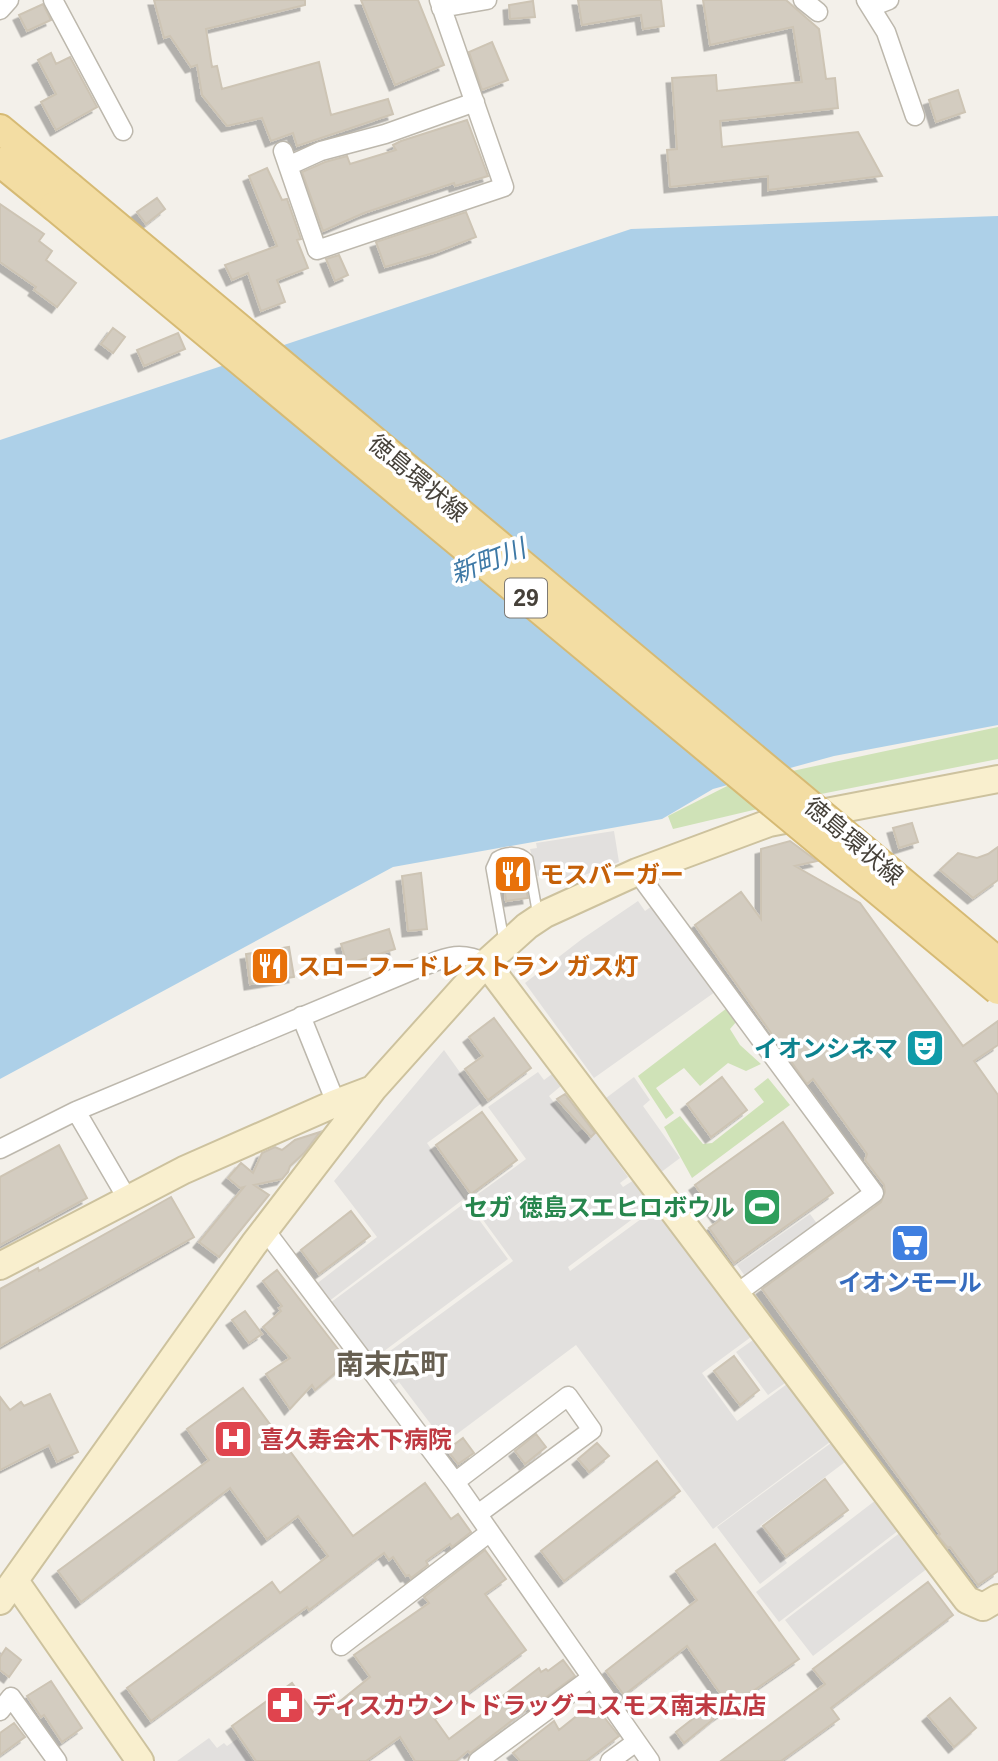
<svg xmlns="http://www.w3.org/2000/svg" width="998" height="1761" viewBox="0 0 998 1761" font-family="Arial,'Noto Sans JP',sans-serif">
<defs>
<filter id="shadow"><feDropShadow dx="-5.5" dy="5.5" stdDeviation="0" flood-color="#0004"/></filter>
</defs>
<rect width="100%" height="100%" fill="#f3f0ea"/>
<!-- green -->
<path fill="#cfe2b7" d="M998,727V759L821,794L673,829L668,816L731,784Z
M727,1008L737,1021L730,1029L740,1045L761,1064L746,1071L728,1063L700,1086L684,1068L656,1088L674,1113L666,1119L638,1076Z
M768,1078L790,1105L692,1178L664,1127L680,1116L703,1144L712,1143L764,1102L754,1089Z"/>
<!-- parking -->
<path fill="#e2e0de" d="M614,831L619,862L558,885L536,875L530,849L537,848L536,843Z
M638,901L645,911L652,906L715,992L594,1078L525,983L582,939Z
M444,1050L482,1103L427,1143L465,1198L328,1302L315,1285L377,1237L334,1181Z
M538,1072L544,1080L552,1074L561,1086L549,1096L577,1133L590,1124L628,1177L620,1183L623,1187L634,1180L645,1195L639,1200L646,1209L568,1267L570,1271L656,1208L751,1337L702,1373L737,1421L787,1384L830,1442L713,1529L576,1345L445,1443L399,1382L393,1387L381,1372L392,1363L386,1354L513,1261L478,1213L487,1206L478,1194L526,1159L488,1107Z
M634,1077L650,1100L643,1106L680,1158L660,1173L606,1098Z
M466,1202L508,1259L372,1360L330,1303Z
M810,1214L818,1225L745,1276L737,1265Z
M753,1340L785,1383L768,1395L736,1352Z
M831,1443L845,1462L760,1526L787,1563L760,1584L717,1527Z
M876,1500L899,1530L779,1622L756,1592Z
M901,1532L928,1568L813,1656L785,1620Z
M209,1738L217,1748L224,1743L227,1746L237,1739L252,1761H177Z"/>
<!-- water -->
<path fill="#add0e8" d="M998,216V725L834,756L713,789L662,819L393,867L0,1079V440L631,229Z"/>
<!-- building -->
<path fill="#d3ccc0" stroke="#cdc4b4" stroke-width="2" filter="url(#shadow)" d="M154,0H305V5L206,29L212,67L217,66L222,89L319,62L331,115L388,99L393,114L297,146L293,133L271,141L262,118L227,126L202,95L197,65L191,67L170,36L164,38Z
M361,0H418L444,65L395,85Z
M578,0H661L664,26L643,29L641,15L582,25Z
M703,0H786L819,29L826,79L835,78L838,108L720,121L722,147L858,132L882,176L768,190V176L670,187L667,150L677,149L672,78L716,75L717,91L802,82L793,27L710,45Z
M533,1L535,17L510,19L509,5Z
M43,4L51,20L27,31L19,15Z
M492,42L508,80L482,90L469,52Z
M51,53L56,64L70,57L97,107L56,130L41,102L56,94L38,60Z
M958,90L965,112L936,122L929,100Z
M467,120L488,176L455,186L454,183L364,213L323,231L302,172L325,162L347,156L350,164L396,150L393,145L401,141Z
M267,168L282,200L287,199L301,239L297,240L308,268L277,280L285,302L261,311L248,273L232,280L225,265L277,246L249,176Z
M157,198L165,209L146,224L137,212Z
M0,204L44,234L39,241L52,251L46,260L76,283L57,307L34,290L36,287L0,262Z
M466,212L476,237L437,252L385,267L376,242Z
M339,255L348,275L335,281L326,259Z
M113,328L125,337L113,353L101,344Z
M178,333L185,349L144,366L137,350Z
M912,823L918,842L899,848L893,828Z
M790,841L817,861L795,866L860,903L963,1046L998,1021V1045L974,1061L998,1095V1571L978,1585L950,1547L948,1548L938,1536L940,1534L762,1289L881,1202L885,1192L884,1185L865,1160L867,1154L813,1079L807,1084L695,925L741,892L761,919V849Z
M998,847V880L973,898L940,870L958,853L977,858L988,854Z
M506,860H514L515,867L522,866L528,898L506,901L501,862Z
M421,873L427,929L408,931L402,876Z
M389,929L395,949L347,964L341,944Z
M289,947L294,977L250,984L246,954Z
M494,1018L531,1068L488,1100L465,1069L483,1056L469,1037Z
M722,1077L747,1110L711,1137L687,1104Z
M565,1094L595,1133L591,1137L557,1099Z
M482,1112L517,1160L471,1194L436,1145Z
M783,1122L833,1193L734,1263L709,1228L720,1220L695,1185Z
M320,1132L304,1153L290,1166L288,1172L282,1179L254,1185L269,1195L219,1257L199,1242L244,1187L240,1188L228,1178L241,1163L253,1173L262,1153L275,1147L282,1150L295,1140Z
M59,1145L87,1198L0,1245V1177Z
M171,1197L194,1237L0,1346V1289L38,1268L39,1271Z
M351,1211L370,1236L319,1274L301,1250Z
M277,1270L348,1362L315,1390L312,1385L290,1409L266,1374L290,1358L263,1327L281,1311L279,1308L282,1306L263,1281Z
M245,1311L262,1334L249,1343L232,1320Z
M734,1356L759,1390L740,1405L714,1371Z
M243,1388L353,1536L425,1483L451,1519L458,1514L471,1532L452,1547L450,1544L426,1561L428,1565L411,1578L409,1575L406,1576L393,1557L389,1560L384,1553L309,1610L307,1607L151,1721L127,1688L272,1582L280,1593L328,1556L298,1516L267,1539L230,1488L81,1602L58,1571L209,1460L187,1429Z
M50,1394L78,1452L57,1462L49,1445L0,1470V1397L10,1410L21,1402L24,1406Z
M536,1434L546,1447L525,1464L515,1451Z
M463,1438L474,1453L458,1464L447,1450Z
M597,1443L609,1456L589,1472L578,1459Z
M657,1461L680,1491L564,1581L541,1551Z
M825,1479L848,1510L786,1556L763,1526Z
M715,1544L799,1659L716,1717L684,1743L676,1732L722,1696L687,1646L624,1695L606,1671L697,1600L676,1571Z
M485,1550L506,1579L485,1594L526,1650L434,1718L449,1739L500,1701L499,1699L539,1668L541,1672L546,1669L548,1671L563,1660L575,1676L533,1707L532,1705L470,1753L468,1751L456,1761H415L400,1737L366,1761H256L232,1726L292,1683L318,1719L370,1677L354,1655L429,1603L424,1597Z
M928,1582L953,1615L831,1708L839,1719L781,1761H721L825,1684L813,1669Z
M6,1648L21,1660L9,1677L0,1670V1657Z
M51,1681L82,1728L62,1742L44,1715L41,1717L27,1696Z
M950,1698L976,1728L954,1747L928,1716Z
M593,1703L619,1736L586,1761H520L513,1753L554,1721L559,1730Z
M14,1723L25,1737L0,1755V1733Z"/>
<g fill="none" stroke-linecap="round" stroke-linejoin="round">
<!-- lane casing -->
<g stroke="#bdb8ad" stroke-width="12">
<path id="lane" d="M504,941L491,868L496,857C506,851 520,850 528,859L538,916"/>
</g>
<!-- street casing -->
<g stroke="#bdb8ad" stroke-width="21">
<path id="street" d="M53,0L123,131
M803,0L818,12
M866,0L886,32L915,116
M871,7L889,0
M441,8L487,0
M0,10L9,0
M283,151L317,250L504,187L439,0
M288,166L321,151L385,134L475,102
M637,872L874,1193L736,1294
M301,1016L336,1103
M76,1111L128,1200
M0,1149L76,1111L416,969C443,959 457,949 486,963
M265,1230L455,1482L650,1761
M455,1482L568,1396L592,1430L478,1514
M341,1646L490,1532
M0,1711L11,1697L57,1761
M478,1761L591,1678
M610,1761L636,1742"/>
</g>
<!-- secondary casing -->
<g stroke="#cdc29e" stroke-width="30">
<path id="secondary" d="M486,963L967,1600L983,1607L998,1598
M0,1266L184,1170L336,1103L373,1089
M15,1581L140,1761
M0,1601L254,1244L373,1089L486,963L527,926L545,914L637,872L769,823L998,779"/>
</g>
<!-- primary casing -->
<g stroke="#d6ba74" stroke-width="32">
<path id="primary" d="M0,129L70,187
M0,162L54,206"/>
</g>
<!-- lane -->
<use href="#lane" stroke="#fff" stroke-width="9"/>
<!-- street -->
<use href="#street" stroke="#fff" stroke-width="18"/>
<!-- secondary -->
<use href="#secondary" stroke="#f9efce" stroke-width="26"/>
<!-- primary -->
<use href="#primary" stroke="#f3dda3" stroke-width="28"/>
<!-- primary-bridge casing -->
<g stroke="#d6ba74" stroke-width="32" stroke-linecap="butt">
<path id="primary-bridge" d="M70,187L998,962
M54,206L998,990"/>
</g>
<!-- primary-bridge -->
<use href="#primary-bridge" stroke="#f3dda3" stroke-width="28"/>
</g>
<!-- icons -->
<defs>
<g id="restaurant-square" transform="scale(2.0125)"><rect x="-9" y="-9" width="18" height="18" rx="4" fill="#e8710a" stroke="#fff"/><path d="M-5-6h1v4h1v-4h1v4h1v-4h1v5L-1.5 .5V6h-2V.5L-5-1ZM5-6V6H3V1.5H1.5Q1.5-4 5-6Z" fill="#fff"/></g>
<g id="theatre-square" transform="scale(2.0125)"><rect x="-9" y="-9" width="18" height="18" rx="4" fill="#0f9aa8" stroke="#fff"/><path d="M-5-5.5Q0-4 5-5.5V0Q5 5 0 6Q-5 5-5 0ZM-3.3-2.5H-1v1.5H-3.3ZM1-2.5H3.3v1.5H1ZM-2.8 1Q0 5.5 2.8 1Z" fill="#fff"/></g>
<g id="stadium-square" transform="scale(2.0125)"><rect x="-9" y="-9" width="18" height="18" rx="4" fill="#2e9e5b" stroke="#fff"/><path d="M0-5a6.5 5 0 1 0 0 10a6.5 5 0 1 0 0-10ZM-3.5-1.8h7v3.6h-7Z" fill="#fff"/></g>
<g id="supermarket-square" transform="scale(2.0125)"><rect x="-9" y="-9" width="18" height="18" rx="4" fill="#3f7fe0" stroke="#fff"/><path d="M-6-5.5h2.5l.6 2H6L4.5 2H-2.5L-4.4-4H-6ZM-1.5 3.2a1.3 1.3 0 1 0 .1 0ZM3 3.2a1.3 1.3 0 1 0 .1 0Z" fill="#fff"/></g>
<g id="hospital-square" transform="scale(2.0125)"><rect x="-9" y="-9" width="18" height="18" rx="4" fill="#e0444e" stroke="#fff"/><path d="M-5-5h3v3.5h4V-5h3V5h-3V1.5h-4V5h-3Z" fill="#fff"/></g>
<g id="pharmacy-square" transform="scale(2.0125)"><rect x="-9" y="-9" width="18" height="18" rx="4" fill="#e0444e" stroke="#fff"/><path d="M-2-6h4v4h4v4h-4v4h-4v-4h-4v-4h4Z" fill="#fff"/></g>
</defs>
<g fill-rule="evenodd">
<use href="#restaurant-square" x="513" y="874"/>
<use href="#restaurant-square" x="270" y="966"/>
<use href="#theatre-square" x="925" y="1048"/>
<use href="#stadium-square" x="762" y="1207"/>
<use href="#supermarket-square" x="910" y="1243"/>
<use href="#hospital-square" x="233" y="1439"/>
<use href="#pharmacy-square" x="285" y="1705"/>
</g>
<g text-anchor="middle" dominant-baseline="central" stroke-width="7" stroke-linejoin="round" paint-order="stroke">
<!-- shield labels -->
<rect fill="#fff" stroke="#7e7a74" stroke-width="2" x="505" y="578.5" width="42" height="39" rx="5"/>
<g font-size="23" font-weight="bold" fill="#464139">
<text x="526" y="598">29</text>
</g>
<!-- street labels -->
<g font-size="24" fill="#464139" stroke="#fff">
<text transform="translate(418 478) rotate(40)">徳島環状線</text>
<text transform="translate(854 841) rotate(40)">徳島環状線</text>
</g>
<!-- food labels -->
<g font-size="24" font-weight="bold" fill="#c56008" stroke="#fff" text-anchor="start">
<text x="540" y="874">モスバーガー</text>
<text x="297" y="966">スローフードレストラン ガス灯</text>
</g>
<!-- culture labels -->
<g font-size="24" font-weight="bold" fill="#0d838f" stroke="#fff" text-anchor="end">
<text x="898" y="1048">イオンシネマ</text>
</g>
<!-- leisure labels -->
<g font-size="24" font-weight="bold" fill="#27864d" stroke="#fff" text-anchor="end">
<text x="735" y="1207">セガ 徳島スエヒロボウル</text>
</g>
<!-- shop labels -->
<g font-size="24" font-weight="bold" fill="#366cbe" stroke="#fff">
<text x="910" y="1282">イオンモール</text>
</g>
<!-- health labels -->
<g font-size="24" font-weight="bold" fill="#be3a42" stroke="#fff" text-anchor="start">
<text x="260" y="1439">喜久寿会木下病院</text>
<text x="312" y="1705">ディスカウントドラッグコスモス南末広店</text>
</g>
<!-- water labels -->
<g font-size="26" font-style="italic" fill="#3e79a6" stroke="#fff">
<text transform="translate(488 561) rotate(-21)">新町川</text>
</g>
<!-- quarter labels -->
<g font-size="28" font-weight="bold" fill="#675f51" stroke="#fff">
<text x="392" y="1364">南末広町</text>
</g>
</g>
</svg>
